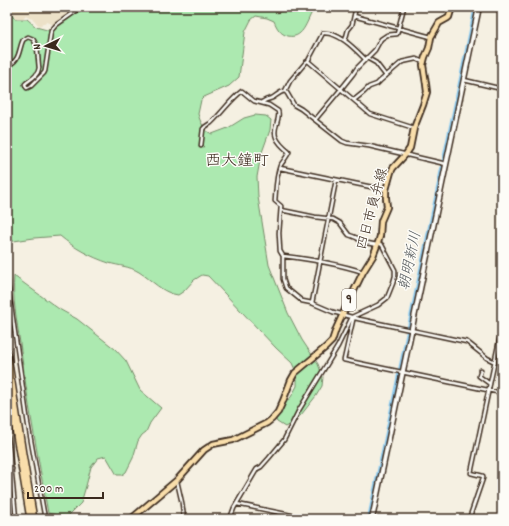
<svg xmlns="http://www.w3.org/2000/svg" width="509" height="526" viewBox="0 0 509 526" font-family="Dekko,'Klee One',sans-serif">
<rect width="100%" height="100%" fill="#f5f0e2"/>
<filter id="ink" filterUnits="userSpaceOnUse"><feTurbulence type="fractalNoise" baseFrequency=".025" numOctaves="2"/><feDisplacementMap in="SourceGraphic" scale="8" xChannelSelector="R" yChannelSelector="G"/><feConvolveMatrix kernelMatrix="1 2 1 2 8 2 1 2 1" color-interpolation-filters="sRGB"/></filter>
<g filter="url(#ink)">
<!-- built -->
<path fill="#ece1c8" d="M13,7H79L55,25L46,22L39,26L34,20L26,15L23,18H15L12,11Z
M7,456L14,519H7Z"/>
<!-- green -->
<path fill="#ace9b0" stroke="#748a67" d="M7,7H10L9,9L15,19H27L36,27L47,30L55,29L85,7H269L277,13L292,7H316C314,9 312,12 311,14C306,24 302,39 288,36C280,34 277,28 274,21L267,18L256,16L251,20L245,32L239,77L229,86L204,97L201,100L198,114L200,120L205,130L212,134L228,128L244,118L255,115L266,116L271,120L270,130L261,155L257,177L258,197L269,265L288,313L302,340L318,364L323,377L322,386L316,396L301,415L290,424L285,427L277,422L274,416L291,397L297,386V374L292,363L276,348L208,276L202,275L194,280L184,291L178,295C162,293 152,280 139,272C129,266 119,266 109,263C91,257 74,248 60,236L34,238L7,242Z
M14,276L59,309L77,319L115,349L126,361L140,390L161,408L150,423L146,432L142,435L138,441L133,458L126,472L122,475H117L106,456L98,458L91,467L86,486L81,503L67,517L48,513C38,456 27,400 20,343C17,321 12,298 14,276Z"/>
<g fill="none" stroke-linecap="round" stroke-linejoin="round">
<!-- river -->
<path stroke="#92cef2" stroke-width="4.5" d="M369,519L476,7"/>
<!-- street casing -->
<g stroke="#3b2a1e" stroke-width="5.5">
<path id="street" d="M354,16L431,37
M345,41L348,30L352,25L356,7
M367,58L376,63L386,76
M308,61L370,114L414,128
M7,66C21,60 18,51 23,40L28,37L33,39L37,46L39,68C38,76 31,79 25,84L26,87L27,88L31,86L44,73L45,71L51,31L56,25L82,7
M464,80L502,89
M285,91L287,93L294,105L301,109L342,141L347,143L369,146L446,164
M354,100L364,92L369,87L377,84L380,81L402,62L416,59L423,62
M262,102C265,100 268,99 272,98C276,96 279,92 285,91L290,81L306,62L308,61L323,33C339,32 354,48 365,59
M315,120L341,89L353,74L357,68L375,50L381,39L387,35L397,34L404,7
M201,146L203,129C205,126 208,125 211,123C222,113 230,100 242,91L254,101L269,105L278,111C281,120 272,128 276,137C278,142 284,148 289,152C287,157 283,161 280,166C276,177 276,189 275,201L281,206L279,233L280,251L283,256V279L286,288L302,301L312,303L333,312L341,314
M280,168L386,190
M281,210L315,217L333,219L340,223L349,235L352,236L357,238L362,242L377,245
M283,256C308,259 339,264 363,272
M7,278L28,424L45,519
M312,303L336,180
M344,315L359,319L467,342L487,358L495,362
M352,317L353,320L344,360L502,393
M498,348L502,349
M480,370H481L479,376L490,384
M7,432L9,445L16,519
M7,469H12
M177,481L182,503L184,519
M237,504L310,519
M230,519L234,508L254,474L257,469L261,467L269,458L284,440L299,410L338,346L352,317L378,305L387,298L393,283L395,276V270L382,245L378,243
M469,519L483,478V476L471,473L502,327"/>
</g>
<!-- secondary casing -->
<g stroke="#3b2a1e" stroke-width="7">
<path id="secondary" d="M372,519L479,7"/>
</g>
<!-- primary casing -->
<g stroke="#3b2a1e" stroke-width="8">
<path id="primary" d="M131,519L177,480L204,450L213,444L233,440L267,423L272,419L278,412L283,401L291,380L295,373L326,347L332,341L336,329L347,305L363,272L373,256L378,243L380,236L381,221L387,207L386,198V190L391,172L393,168L406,154L410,148L414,128L423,105L427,92L426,84L423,65L425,57L429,48L431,37L438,25L439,23L448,18L449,17L452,7"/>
</g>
<!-- highway casing -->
<g stroke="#3b2a1e" stroke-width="8">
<path id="highway" d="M7,350L23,454L34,519
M7,381L30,519"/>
</g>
<!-- street -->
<use href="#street" stroke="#fdfcf7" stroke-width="2.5"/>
<!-- secondary -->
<use href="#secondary" stroke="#fdfcf7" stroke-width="4"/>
<!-- primary -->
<use href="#primary" stroke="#f9deab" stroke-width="4.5"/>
<!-- highway -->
<use href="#highway" stroke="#f9deab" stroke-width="5"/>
</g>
</g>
<g text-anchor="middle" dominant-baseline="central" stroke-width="3" stroke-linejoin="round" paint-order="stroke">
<!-- shield labels -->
<rect fill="#fdfcf7" stroke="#75695f" stroke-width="1" x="342" y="289" width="14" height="22" rx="3"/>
<g font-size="13" font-weight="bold" fill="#3b2a1e">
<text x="349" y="300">9</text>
</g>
<!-- street labels -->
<g font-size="14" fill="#3b2a1e" stroke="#fdfcf7">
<text transform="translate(373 209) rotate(-75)">四日市員弁線</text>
</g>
<!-- water labels -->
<g font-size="15" font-style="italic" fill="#555b5e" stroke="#fdfcf7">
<text transform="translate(411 261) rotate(-78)">朝明新川</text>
</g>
<!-- quarter labels -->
<g font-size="16" fill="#3b2a1e" stroke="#fdfcf7">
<text x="237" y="161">西大鐘町</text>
</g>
</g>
<!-- margin -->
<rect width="509" height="526" fill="none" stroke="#fdfcf7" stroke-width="24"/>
<rect x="12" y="12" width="485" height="502" fill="none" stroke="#3b2a1e" stroke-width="1.5" filter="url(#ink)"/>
<!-- north arrow -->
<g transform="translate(46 46) rotate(265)" stroke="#fdfcf7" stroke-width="3" paint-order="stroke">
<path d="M0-3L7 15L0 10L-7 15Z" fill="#3b2a1e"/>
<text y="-6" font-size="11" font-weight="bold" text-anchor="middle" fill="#3b2a1e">N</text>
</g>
<!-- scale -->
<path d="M28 492v6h75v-6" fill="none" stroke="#3b2a1e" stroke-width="2"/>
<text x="34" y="492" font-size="12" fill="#3b2a1e" stroke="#fdfcf7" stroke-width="3" paint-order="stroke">200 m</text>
</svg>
